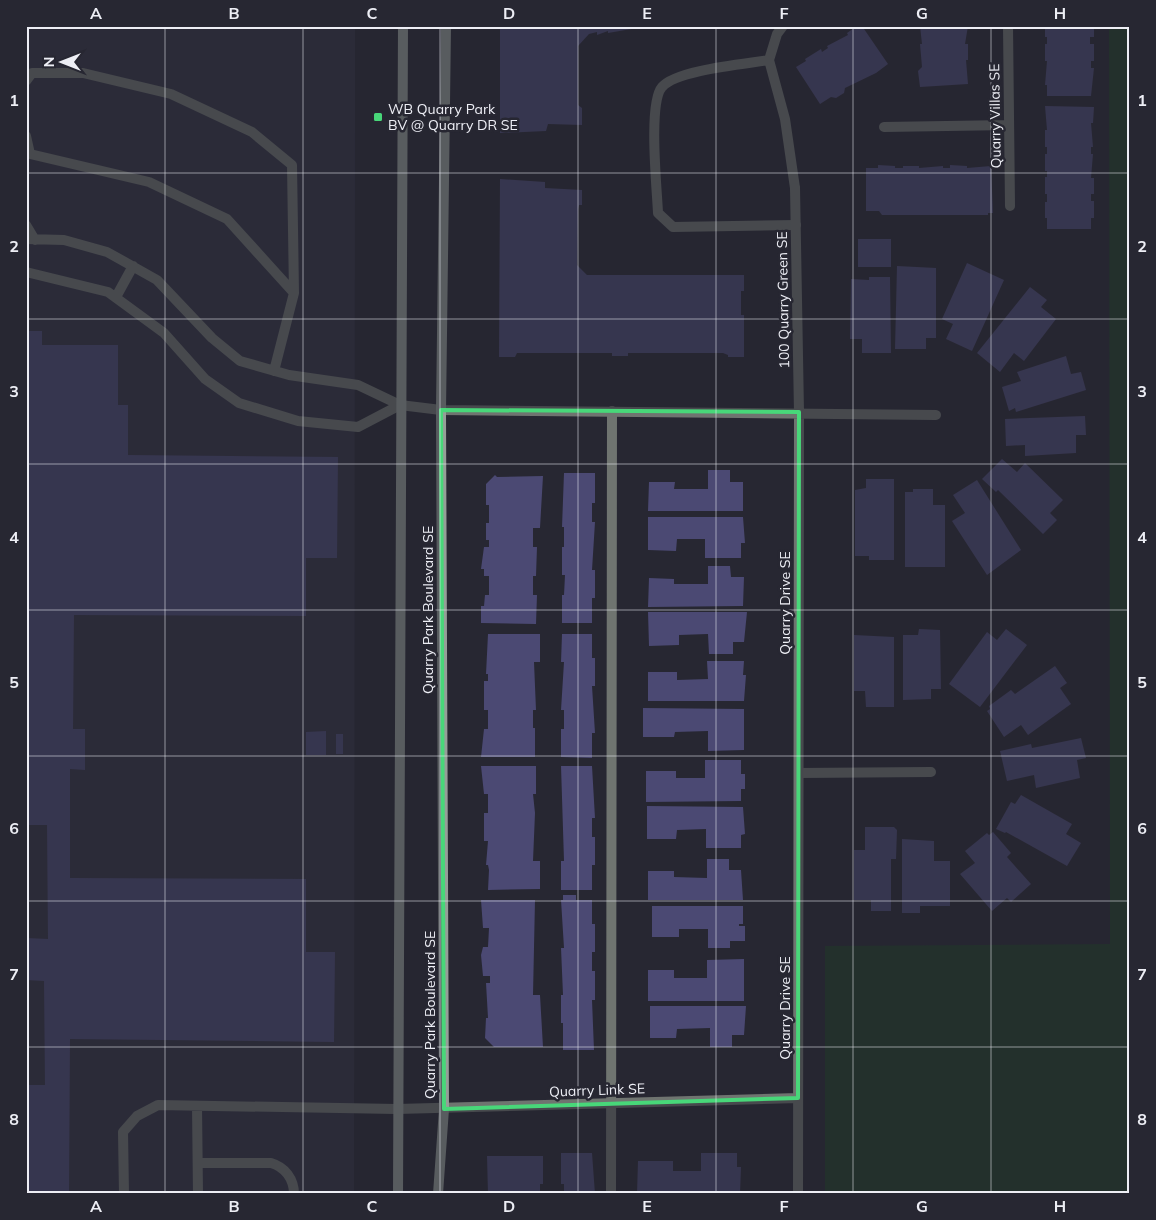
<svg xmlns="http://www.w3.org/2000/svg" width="1156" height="1220" viewBox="0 0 1156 1220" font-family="Mulish,sans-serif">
<rect width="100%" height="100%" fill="#272732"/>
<!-- built -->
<path fill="#323242" d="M36,26H355L354,1194H26V29Z"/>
<!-- green -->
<path fill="#203d27" d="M1109,26H1130V1194H825V946L1110,944Z"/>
<!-- building -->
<path fill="#4b4973" d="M500,26H643V27L608,33V31L597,35V32L589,34L578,46V105L582,108V125L548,124L546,131L500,133Z
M857,26H862L888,64L876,73L845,88L844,93L836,98L831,97L820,104L796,67L806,61L805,59L821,49L822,52L828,48L827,46L848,35L847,33Z
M920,26H968L965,44H968V60H966L968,84L920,87L918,71L922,67L920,44H922Z
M1045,26H1094V37H1090V44H1094V61H1091V68H1094L1091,96H1047V85H1045L1047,61H1045V44H1047V37H1045Z
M1045,106L1094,107L1093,123H1091L1093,147H1091V154H1093L1091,178H1094V194H1091V201H1094V218H1091V229H1047V218H1045V202H1047V194H1045V177H1047V171H1045V154H1047V147H1045V130H1047Z
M878,165L895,166V168H903V166H919V168L943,166V168H950V165L967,166V168L991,166L993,213H988V215H882L879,211H866V168H878Z
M500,179L545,182V188L582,190V205H579L578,209L577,265L587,275H744V291H741V315H744V357H728V355L723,353H628V356H612V353H517L515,357H499Z
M858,239H891V267H858Z
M967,263L1004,280L972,351L946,339L953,324L942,319Z
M897,266L936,268V338H926V349H895Z
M869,277H890L891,353H862V339H850L851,279L869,280Z
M1030,287L1047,300L1041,307L1056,319L1024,361L1014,353L1000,372L977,353Z
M26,331H42V345H118V405H128V455L338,457L337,558H306V616L74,615L73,729H85V770L70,769V878L306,879V952H335L334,1042L70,1039L69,1194H26V1085H45L44,981L26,980V938L48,939L47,825H26Z
M1066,356L1071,374L1081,372L1086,390L1016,412L1015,408L1009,411L1002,387L1021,381L1017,372Z
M1085,416L1086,435H1076V453L1025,456V445L1006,446L1005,419Z
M1002,459L1017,472L1025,463L1063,500L1050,513L1057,520L1043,534L998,490L996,492L982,479Z
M708,470H730V482H743V511H648L649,482H675L674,489H708Z
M564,473H595V503H592V522H595L592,570H595V598H592V623H562V595H564L565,575H562V547H564V527H562Z
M495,475L497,477L543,476L540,528H533V547H537L536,576H533V595H537L536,624L481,623V606H484L485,595H489V576H484V569H481L484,547H489V540H486V523H489V505H486V484Z
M866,479H894V560H869V556H855V490L866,488Z
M977,480L1021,550L987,575L952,521L965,513L953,495Z
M913,489H933V505H945V567H905V492H913Z
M648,517H743L745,543H741V558H705V539H677L676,551L648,550Z
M708,566H730L731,577H744L743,606L648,607L649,578L674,579V584H708Z
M648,612H747L744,642H733V654H709L708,634L679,635V645L649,646Z
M919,629L940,630L941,689H931V699L903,700V635H918Z
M1006,629L1027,645L980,707L949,684L987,632L997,640Z
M488,634H540V662H534L536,710H533V728H535V757H481L484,729H488V710H484V681H488V674H486Z
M562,634H592V658H595V686H592L595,733H592V758L561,757V729H564V710H561L564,662H561Z
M854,635L894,637V707H866L865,691H854Z
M707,661H744L743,675H746L744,701H648V672H677V680L708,679Z
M1055,666L1067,683L1060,688L1071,704L1028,735L1021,725L1004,737L987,711L990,709L989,706L1011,690L1015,694Z
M643,708L744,709V750L708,751V731L675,732L674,737H643Z
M326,731V755H306V732Z
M336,734H343V754H336Z
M1081,738L1086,758L1077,760L1080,778L1036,788L1034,775L1007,781L1000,751L1031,744L1032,748Z
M705,760H741V774H745V789H741V801L646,802V771H676V778H705Z
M481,766H536V794H533L535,813L533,861H540V889L488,890L489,870L488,865H486L488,841H484V813H488V794H484Z
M561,766H592L595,818H592V837H595V865H592V890H561V861H564Z
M1021,795L1072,824L1066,834L1081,843L1067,866L1006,832L1005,833L996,829L1011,802L1015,804Z
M647,806L743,807L745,834L741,835V848H706V829L677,830L676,839H647Z
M865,827H894L897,830L896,859H891V911H871V900H854V850H865Z
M993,832L1011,853L1007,857L1031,884L1011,902L1007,898L992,911L960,874L975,863L965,851L987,833L989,835Z
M902,839L934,841V861H950V906H920V913H902Z
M707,859H729V870H741L743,900H648V871H674V877L707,878Z
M563,895H576V900H592V924H595V952H592V971H595V1000H592L594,1050H563V1023H561V995H563L561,948H564L561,900H563Z
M481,900H535L533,995H540L543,1047H494L485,1038L486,1018H488L486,983H490V976H483L481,955L483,947H488L489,928H483Z
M652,906H743V924H739V926H745V941H730V948H708V929H679V937H652Z
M744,959V1001H648V970H674V978H707V960Z
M650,1006H746L744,1035H732V1047H710V1028L677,1029L676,1038H650Z
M561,1153H592L595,1194H564V1184H561Z
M701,1153H737V1167H741L740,1194H637L638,1161H673V1171H701Z
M487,1156H543V1184H540V1194H488Z"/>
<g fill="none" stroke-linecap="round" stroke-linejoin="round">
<!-- lane -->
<path stroke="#6f7470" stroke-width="10" d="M783,26L777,34L769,60L785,119L795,188
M1008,26L1010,206
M769,60C745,64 676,70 662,87C648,103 657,189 658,213L673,227L796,225
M26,81L32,73H83L171,94L252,132L292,165L294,293L274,371
M884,127L1009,125
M26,136L30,154L149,182L227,219L294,293
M26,225L35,240
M26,239L64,240L107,252L157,280L212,338L240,361L289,375L358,385L400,405
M26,272L108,292L164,333L205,379L239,403L298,421L358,427L400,405
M116,297L133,266
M197,1106L198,1194
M198,1163H271C285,1167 294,1179 294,1194
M124,1194L123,1132L137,1116L158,1105L397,1109
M611,1194L612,411"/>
<!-- street -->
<path stroke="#6f7470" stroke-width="10" d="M795,188L799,412L798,1194
M400,405L441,410L936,415
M799,773L931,772
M397,1109L798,1098"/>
<!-- secondary -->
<path stroke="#969e98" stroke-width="10" d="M398,1194L403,26
M438,1194L444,1109L441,410L446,26"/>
</g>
<!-- marked area -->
<path d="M0 0H1156V1220H0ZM441,410L799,412L798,1098L444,1109Z" fill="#272732" fill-opacity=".55" fill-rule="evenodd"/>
<path fill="none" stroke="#48d779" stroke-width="4" stroke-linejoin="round" d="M441,410L799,412L798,1098L444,1109Z"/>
<!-- grid -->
<path fill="none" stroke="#edeef5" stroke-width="1" stroke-opacity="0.55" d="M165,26V1194M303,26V1194M440,26V1194M578,26V1194M716,26V1194M853,26V1194M991,26V1194M26,173H1130M26,319H1130M26,464H1130M26,610H1130M26,756H1130M26,901H1130M26,1047H1130"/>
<!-- markers -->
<rect fill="#48d779" stroke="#272732" stroke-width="2" x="373" y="112" width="10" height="10" rx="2.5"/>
<g text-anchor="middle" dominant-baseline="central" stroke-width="5" stroke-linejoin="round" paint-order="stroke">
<!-- poi labels -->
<g font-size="14" fill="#edeef5" stroke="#272732" text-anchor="start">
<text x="388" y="109">WB Quarry Park<tspan x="388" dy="16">BV @ Quarry DR SE</tspan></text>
</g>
<!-- street labels -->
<g font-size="14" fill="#edeef5" stroke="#272732">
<text transform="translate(995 116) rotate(-91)">Quarry Villas SE</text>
<text transform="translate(783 300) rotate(-91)">100 Quarry Green SE</text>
<text transform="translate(785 603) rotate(-90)">Quarry Drive SE</text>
<text transform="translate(428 610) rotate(-90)">Quarry Park Boulevard SE</text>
<text transform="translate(785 1008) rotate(-90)">Quarry Drive SE</text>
<text transform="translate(430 1015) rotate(-90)">Quarry Park Boulevard SE</text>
<text transform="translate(597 1090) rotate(-2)">Quarry Link SE</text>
</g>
</g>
<!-- border -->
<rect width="1156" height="1220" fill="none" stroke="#272732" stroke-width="55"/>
<!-- north arrow -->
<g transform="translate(62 62) rotate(270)" stroke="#272732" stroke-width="4" paint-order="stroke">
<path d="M0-4L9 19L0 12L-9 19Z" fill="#edeef5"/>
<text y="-8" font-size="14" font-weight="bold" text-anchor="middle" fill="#edeef5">N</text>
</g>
<rect x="28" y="28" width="1100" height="1164" fill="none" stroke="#edeef5" stroke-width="2"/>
<g font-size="16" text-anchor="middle" font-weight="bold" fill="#edeef5">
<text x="96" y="19">A</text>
<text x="234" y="19">B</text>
<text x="372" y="19">C</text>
<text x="509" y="19">D</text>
<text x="647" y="19">E</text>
<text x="784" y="19">F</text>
<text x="922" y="19">G</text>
<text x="1060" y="19">H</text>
<text x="14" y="106">1</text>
<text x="1142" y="106">1</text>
<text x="14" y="252">2</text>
<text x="1142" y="252">2</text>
<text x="14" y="397">3</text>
<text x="1142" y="397">3</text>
<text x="14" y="543">4</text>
<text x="1142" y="543">4</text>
<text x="14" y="688">5</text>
<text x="1142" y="688">5</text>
<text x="14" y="834">6</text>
<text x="1142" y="834">6</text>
<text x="14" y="980">7</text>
<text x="1142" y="980">7</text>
<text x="14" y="1125">8</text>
<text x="1142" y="1125">8</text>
<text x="96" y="1212">A</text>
<text x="234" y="1212">B</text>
<text x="372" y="1212">C</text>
<text x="509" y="1212">D</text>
<text x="647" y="1212">E</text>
<text x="784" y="1212">F</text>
<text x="922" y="1212">G</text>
<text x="1060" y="1212">H</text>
</g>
</svg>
